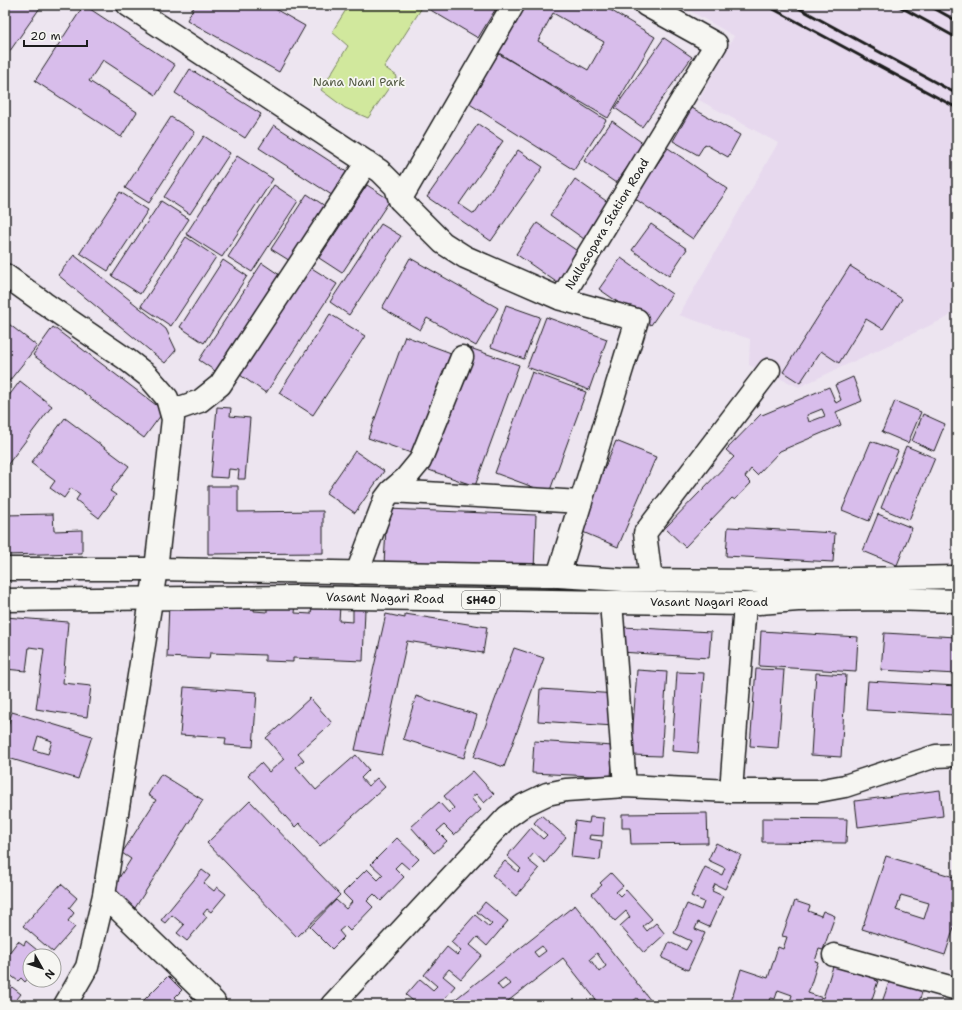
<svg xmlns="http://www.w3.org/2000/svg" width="962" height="1010" viewBox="0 0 962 1010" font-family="'Shantell Sans',sans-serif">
<rect width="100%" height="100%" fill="#ede5f0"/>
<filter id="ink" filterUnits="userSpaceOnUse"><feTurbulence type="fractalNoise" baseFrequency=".025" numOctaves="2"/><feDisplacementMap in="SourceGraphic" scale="8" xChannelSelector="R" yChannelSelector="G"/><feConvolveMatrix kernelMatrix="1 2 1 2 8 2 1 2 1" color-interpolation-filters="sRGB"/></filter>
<g filter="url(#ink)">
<!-- built -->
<path fill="#e7d9ee" d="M680,5H957V306L948,317L799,387L749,365L750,339L679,315L778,143L699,100L734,36Z"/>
<!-- green -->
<path fill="#d1e89d" stroke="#76825c" d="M349,5H422L423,6L384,67L397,76L368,118L345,108L321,90L348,46L332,32Z"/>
<!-- building -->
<path fill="#d8bdeb" stroke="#1c1c1c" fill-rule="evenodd" d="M5,5H42L5,58Z
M84,5L175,65L156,95L103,60L89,81L137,112L121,137L35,81Z
M195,5H268L305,26L279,72L187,20Z
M422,5H498L478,38Z
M519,5H602L655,37L608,118L492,50ZM553,13L604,42L588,70L538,41Z
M664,38L692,57L642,127L615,108Z
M499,53L606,120L574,170L468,103Z
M190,69L261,114L245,138L175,93Z
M692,108L740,135L728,157L705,144L698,155L673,141Z
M171,117L195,132L149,203L125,188Z
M612,121L644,144L616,183L584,161Z
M478,124L503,141L459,204L474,214L518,150L543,167L491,241L427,197Z
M274,125L356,178L341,201L259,148Z
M204,136L230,153L190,214L164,197Z
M668,148L728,189L693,239L634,198Z
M237,156L273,179L222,257L186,234Z
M575,179L609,203L584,239L550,215Z
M274,185L298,201L252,272L228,257Z
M367,185L390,200L342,273L319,258Z
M120,192L148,210L108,271L80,253Z
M307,194L331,210L295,264L271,249Z
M161,201L189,219L140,294L112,276Z
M537,223L583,255L562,286L516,254Z
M381,224L401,236L349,315L330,302Z
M651,224L687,249L669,276L632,250Z
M186,237L216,257L171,326L141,306Z
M74,255L166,329L176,350L165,363L58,275Z
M410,258L498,308L476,346L427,318L420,330L382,308Z
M621,258L672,294L651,325L599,289Z
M223,260L247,276L204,343L180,327Z
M262,263L284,278L221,375L199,360Z
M850,266L902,299L883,329L866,319L839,363L821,351L800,383L783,372Z
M310,267L337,284L266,393L240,375Z
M506,305L540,317L524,359L491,347Z
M330,314L365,336L313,415L279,393Z
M546,317L607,339L589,390L527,367Z
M5,321L37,346L6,385L5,384Z
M53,327L164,411L144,438L33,355Z
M405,336L451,353L414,454L368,438Z
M470,348L519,365L475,486L426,469Z
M532,372L586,392L549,493L495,473Z
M853,377L862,401L836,412L841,425L780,451L757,475L751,469L745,477L751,483L735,500L732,498L685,547L665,528L734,457L726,450L761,414L762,415L829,387L836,403L841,400L835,385ZM822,409L825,416L809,422L807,415Z
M20,381L52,406L5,468V401Z
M895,401L921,412L908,443L882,432Z
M217,407L231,408L230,416L250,418L245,479H238L239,470L229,469L228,478L211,477Z
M923,414L945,424L934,451L912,441Z
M65,418L129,466L110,491L116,495L99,518L76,500L80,494L71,488L64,498L50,488L55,481L31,463Z
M616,441L656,457L618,547L578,530Z
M871,441L898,451L869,521L842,510Z
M906,446L935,458L909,520L881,508Z
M355,451L384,471L355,513L326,493Z
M208,486H238V512L323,511V553L208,554Z
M387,509L536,515L534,571L384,565Z
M53,514L54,531L82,530V553L5,555V515Z
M878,514L912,528L897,565L863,551Z
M728,527L835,533L833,562L726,556Z
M226,601L255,602L254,611L267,612V604H296L295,613L311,614L312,605L340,606L339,621L353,622V609H365L363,661L293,658V662L265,661V655L210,653L209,659L167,657L169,603L211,608L226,609Z
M386,614L405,618V614L487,627L483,653L407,641L382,755L355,750Z
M5,617L68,622L63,683L91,686L87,717L36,709L44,649L29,647L26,671L5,669Z
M623,627L711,632L709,658L621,652Z
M761,631L858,637L856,672L759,666Z
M884,633L957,637V674L881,670Z
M514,648L544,658L504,767L474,757Z
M756,669L784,670L778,748L750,746Z
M637,670L667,672L661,756L631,755Z
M677,672L704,673L698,753L672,751Z
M816,673L846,675L841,757L811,755Z
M868,681L957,686L955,715L866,710Z
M184,687L257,692L253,747L225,745L226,738L180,735Z
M540,689L617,694L614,726L538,721Z
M416,696L477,715L464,758L403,739Z
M310,698L332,723L298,753L304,760L296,767L316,790L356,755L369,770L361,778L368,786L377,778L385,787L320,846L299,823L295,827L248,775L261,763L269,772L284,759L266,738Z
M12,712L92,736L78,779L5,757V736ZM38,736L52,741L48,754L34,750Z
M534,741L613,746L611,777L532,773Z
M473,771L494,794L484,803L476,794L471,798L481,810L454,835L444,825L437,831L447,841L434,853L411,827L439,802L449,813L454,808L444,796Z
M161,774L203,800L135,908L110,892L131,859L122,853L156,800L148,795Z
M940,790L943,816L858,827L855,801Z
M250,801L340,895L297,937L207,843Z
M707,813L708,843L631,844L630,828H622V814Z
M541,815L566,837L545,863L534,853L528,860L539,869L516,896L492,875L505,861L518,872L521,869L507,856L531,828L543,839L547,835L534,823Z
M590,817L604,818L603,836L590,835L589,839L602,841L600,860L571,857L575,821L589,823Z
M762,818L847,819L846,843L762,842Z
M397,838L419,859L409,869L401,862L395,868L404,877L381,901L374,894L367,901L373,907L350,931L345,926L339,931L344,937L332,949L310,927L336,900L346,909L352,902L343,893L367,869L378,880L383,875L371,864Z
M716,843L741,855L725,889L715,884L712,891L723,896L709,927L698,922L695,929L705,933L688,970L662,958L669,942L686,950L691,941L674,933L687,904L701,910L704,902L691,896L705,867L722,875L725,868L708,860Z
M886,856L957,878V918L945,955L862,929ZM901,895L929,903L924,919L896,910Z
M202,870L210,876L204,883L214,891L217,887L226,894L211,912L207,909L203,914L207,917L187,941L177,933L184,925L172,915L165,923L161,920Z
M611,873L623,886L616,892L620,896L626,890L652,919L643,926L647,931L656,923L665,934L644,953L620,926L630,917L626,911L615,921L592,894L602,885L600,883Z
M61,884L77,898L69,908L74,913L68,921L75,927L53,952L23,926Z
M795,901L810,906L808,911L821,916L823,911L835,916L823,950L819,949L815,961L818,962L808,993L823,998L835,960L877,973L875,980L878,981L870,1005H842L833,1002L832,1005H789L792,995L778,990L775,999L771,998L768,1005H730L741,969L768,978L778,947L783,949L787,937L782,936Z
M485,902L508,921L487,946L477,937L470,945L482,955L461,979L449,969L443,976L455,986L439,1005H418L406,995L420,979L433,990L437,986L424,975L447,947L457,955L461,951L451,942L475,915L489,927L492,924L477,912Z
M575,905L651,1001L645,1005H642L637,998L628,1005H600L563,958L503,1005H448ZM542,946L546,951L538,957L534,952ZM597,953L606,966L599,972L590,959ZM505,978L510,984L502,990L497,984Z
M18,941L24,945L26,941L37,950L34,953L39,956H30V976L25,982L21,978L18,981L9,974L11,971L5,967V965L9,959L6,957Z
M892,974L924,986L918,1005H881Z
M168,976L182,990L175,997L183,1005H139Z
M8,984L21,994L13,1004L9,1002L6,1005H5V985L6,986Z"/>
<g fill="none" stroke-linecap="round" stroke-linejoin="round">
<!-- minor casing -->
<g stroke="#1c1c1c" stroke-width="25">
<path id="minor" d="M128,5L380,171L396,187L400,200L443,243L465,257L561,299
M400,200L513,5
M5,275L44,303L126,359L148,376L167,398L173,419L156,569L104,895L87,967L65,1005
M171,411L200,401L220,385L367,162
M391,491L581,502
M357,573L385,499L391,491L406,478L420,461L462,357
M558,576L637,320L561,299L716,44L646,5
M651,580L645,533L769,370
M611,602L625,786
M731,791L745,604
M104,895L214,1002
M834,955L957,989
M332,1005L507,817L524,805L547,794L566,790L625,786L731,791H818L845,786L936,756L957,755"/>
</g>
<!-- major casing -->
<g stroke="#1c1c1c" stroke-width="25">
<path id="major" d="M5,569H156L558,576L624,580L755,581L957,577
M5,600L296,597L745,604L798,600L890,599L957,601"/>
</g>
<!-- minor -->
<use href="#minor" stroke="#f6f6f2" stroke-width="22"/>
<!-- major -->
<use href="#major" stroke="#f6f6f2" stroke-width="22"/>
<!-- rail -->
<path stroke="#1c1c1c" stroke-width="3" d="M766,5L957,108
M793,5L957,94
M897,5L957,38
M928,5L957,21"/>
</g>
</g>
<g text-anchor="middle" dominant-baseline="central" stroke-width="3.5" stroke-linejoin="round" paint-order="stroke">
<!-- shield labels -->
<rect fill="#f6f6f2" stroke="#5d5d5c" stroke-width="1" x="462" y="591" width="38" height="18" rx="3"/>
<g font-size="11" font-weight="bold" fill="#1c1c1c">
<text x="481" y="600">SH40</text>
</g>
<!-- park labels -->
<g font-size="12" fill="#525943" stroke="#f6f6f2">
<text x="359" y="82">Nana Nani Park</text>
</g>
<!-- street labels -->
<g font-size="12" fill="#1c1c1c" stroke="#f6f6f2">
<text transform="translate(607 224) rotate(-59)">Nallasopara Station Road</text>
<text transform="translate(385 598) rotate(1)">Vasant Nagari Road</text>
<text x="709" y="602">Vasant Nagari Road</text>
</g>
</g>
<!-- margin -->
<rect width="962" height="1010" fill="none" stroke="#f6f6f2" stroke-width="20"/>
<rect x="10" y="10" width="942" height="990" fill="none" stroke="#1c1c1c" stroke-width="1.5" filter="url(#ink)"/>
<!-- north arrow -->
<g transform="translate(42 968) rotate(129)"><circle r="19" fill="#f6f6f2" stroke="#9f9f9c"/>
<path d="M0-3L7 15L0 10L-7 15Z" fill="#1c1c1c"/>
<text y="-6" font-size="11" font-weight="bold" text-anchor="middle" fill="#1c1c1c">N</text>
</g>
<!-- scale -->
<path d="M24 40v6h63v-6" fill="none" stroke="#1c1c1c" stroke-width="2"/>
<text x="30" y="40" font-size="12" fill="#1c1c1c" stroke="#f6f6f2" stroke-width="3" paint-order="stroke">20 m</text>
</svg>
